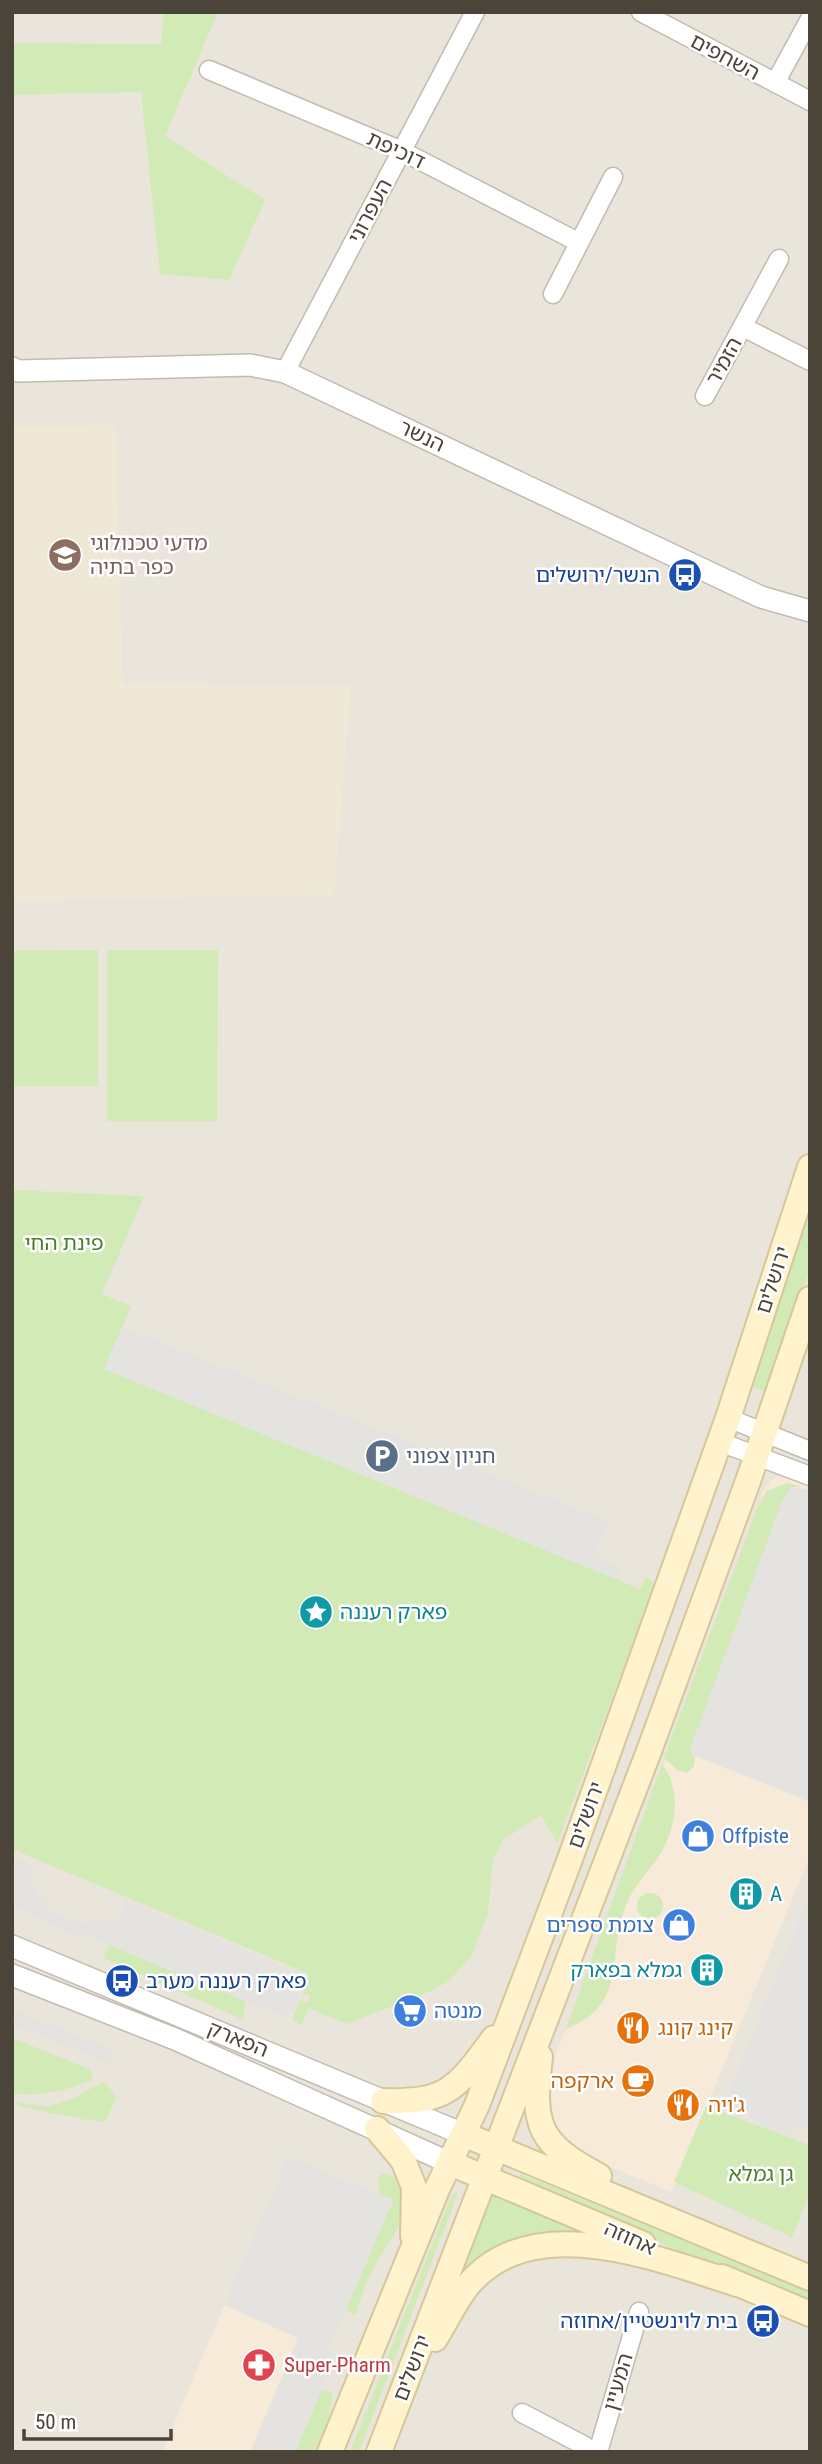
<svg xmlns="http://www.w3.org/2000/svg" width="822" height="2464" viewBox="0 0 822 2464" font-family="'Roboto Condensed','Noto Sans Hebrew',sans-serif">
<rect width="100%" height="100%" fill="#f6f3ec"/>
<!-- residential -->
<path fill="#eae5da" d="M12,12H810V2452H12Z"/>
<!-- commercial -->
<path fill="#f7ead8" d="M781,1475L810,1484V1856L671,2192L567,2149L543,2110L548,2072L566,2029L764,1489L771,1480Z
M288,2156L393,2200L329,2350L337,2354L295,2452H162Z"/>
<!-- education -->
<path fill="#efe8d6" d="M115,425L123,684L351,686L334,895L12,900V426Z"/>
<!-- green -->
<path fill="#d2eab5" d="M164,12H218L165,136L265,200L229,280L160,274L141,92L12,95V43L161,44Z
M98,950V1086H12V951Z
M107,950H218L217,1121H107Z
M12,1190L144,1196L102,1294L131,1306L105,1369L640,1589L646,1577L655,1584L557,1843L541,1815L503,1840L493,1860L488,1912L472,1955L449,1981L431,1991L347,2024L309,2008L302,2025L292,2020L299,2000L308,2003L310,1996L302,1993L309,1974L12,1849Z
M810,1208V1268L768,1392L750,1386Z
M787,1483L803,1487H790L691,1751L695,1756L694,1766L687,1773L677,1770L664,1758L759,1503L767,1491Z
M662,1764C683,1791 676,1832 657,1859C645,1875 632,1888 625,1908C606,1956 630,2004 566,2029Z
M637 1906a13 13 0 1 1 26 0a13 13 0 1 1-26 0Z
M109,1945L245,2001L244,2020L104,1958Z
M12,2038L89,2069L93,2075L91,2080C64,2092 42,2096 12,2094Z
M100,2083H106L116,2097L106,2121L87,2120L18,2106V2102L46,2107L75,2098Z
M706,2106L810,2145V2192L792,2237L674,2182Z
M382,2174H391C422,2214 387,2239 371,2273C364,2286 360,2301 356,2315L346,2310L393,2200L380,2194L377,2179Z
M520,2174L810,2290V2305L517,2184Z
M457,2191V2196L359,2452H350L450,2199Z
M490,2193L605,2240L570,2237L449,2297Z
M322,2389L333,2393L322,2452H295Z"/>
<!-- parking -->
<path fill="#e5e3e0" d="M122,1327L608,1521L595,1555L621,1567L616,1579L104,1369Z
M790,1487L810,1490V1802L695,1756L690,1749L781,1504Z
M12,1857L35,1867L31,1881L38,1894L54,1912L67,1918L81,1923L118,1920L126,1900L306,1976L289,2019L109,1945L89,1937L62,1932L44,1919L12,1906Z
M810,1894V2127L785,2131L764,2127L738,2109L731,2100L732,2083Z
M12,2009L113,2050L107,2062L12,2024Z
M288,2156L393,2200L329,2350L337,2354L295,2452H250L298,2338L224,2305Z"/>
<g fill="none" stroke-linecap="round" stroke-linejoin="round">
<!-- minor casing -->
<g stroke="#c2bbae" stroke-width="21">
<path id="minor" d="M641,12L810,101
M209,70L402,151L578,242
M775,83L810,19
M553,294L613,177
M743,327L810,361
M285,372L475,12
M705,396L779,259
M728,1418L810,1451
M720,1442L810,1476
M522,2413L585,2446L587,2452
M598,2452L639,2312"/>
</g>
<!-- tertiary casing -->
<g stroke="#c2bbae" stroke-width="24">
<path id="tertiary" d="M12,368L18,371L250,365L285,372L761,597L810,611
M12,1946L463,2134
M12,1975L175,2039L450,2163"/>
</g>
<!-- secondary casing -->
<g stroke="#d6c79b" stroke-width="28">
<path id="secondary" d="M540,2057C532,2125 537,2143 599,2176
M383,2101C448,2103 457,2088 494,2038
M377,2129L403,2160L414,2187L413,2236
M463,2134L810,2278
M450,2163L643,2244
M722,2277L810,2314
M435,2339C445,2323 454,2304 465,2289C528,2206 658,2259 737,2284
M330,2452L438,2187L477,2105L570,1859L728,1418L810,1167
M379,2452L649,1751L748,1481L810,1299"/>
</g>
<!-- minor -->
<use href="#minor" stroke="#fff" stroke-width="18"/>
<!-- tertiary -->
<use href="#tertiary" stroke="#fff" stroke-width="21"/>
<!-- secondary -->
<use href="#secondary" stroke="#fff3cd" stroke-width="24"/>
</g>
<!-- icons -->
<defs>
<g id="school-disc" transform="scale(1.75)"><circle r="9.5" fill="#8d6e63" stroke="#fff"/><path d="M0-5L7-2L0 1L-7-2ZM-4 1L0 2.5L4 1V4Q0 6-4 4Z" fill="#fff"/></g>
<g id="bus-disc" transform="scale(1.75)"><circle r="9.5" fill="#1a4fb4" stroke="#fff"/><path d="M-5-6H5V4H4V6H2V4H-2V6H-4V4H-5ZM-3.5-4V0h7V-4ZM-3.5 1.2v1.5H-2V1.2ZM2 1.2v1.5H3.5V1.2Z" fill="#fff"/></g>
<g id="parking-disc" transform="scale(1.75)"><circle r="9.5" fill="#5c6f8a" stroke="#fff"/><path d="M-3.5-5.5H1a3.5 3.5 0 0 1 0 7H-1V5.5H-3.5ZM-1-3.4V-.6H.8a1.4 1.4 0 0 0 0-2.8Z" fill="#fff"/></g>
<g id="sight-disc" transform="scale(1.75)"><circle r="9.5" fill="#0f9aa8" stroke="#fff"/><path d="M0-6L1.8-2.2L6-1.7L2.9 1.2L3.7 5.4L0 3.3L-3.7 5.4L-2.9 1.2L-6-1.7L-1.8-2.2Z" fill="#fff"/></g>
<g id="shop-disc" transform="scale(1.75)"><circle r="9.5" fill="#3f7fe0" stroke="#fff"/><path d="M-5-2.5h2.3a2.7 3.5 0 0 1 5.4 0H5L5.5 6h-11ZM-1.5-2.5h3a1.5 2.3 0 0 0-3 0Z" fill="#fff"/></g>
<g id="building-disc" transform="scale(1.75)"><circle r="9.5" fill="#0f9aa8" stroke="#fff"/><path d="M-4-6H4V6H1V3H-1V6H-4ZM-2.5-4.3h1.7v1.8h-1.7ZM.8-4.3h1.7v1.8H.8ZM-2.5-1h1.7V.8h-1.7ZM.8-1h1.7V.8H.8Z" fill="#fff"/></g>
<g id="supermarket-disc" transform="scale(1.75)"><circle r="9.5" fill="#3f7fe0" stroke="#fff"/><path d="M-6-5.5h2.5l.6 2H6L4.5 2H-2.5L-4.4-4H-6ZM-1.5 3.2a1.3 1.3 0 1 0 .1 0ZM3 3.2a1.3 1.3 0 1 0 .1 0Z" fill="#fff"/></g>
<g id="restaurant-disc" transform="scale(1.75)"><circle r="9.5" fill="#e8710a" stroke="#fff"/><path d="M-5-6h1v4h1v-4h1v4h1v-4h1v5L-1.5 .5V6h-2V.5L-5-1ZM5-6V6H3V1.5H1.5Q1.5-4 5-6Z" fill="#fff"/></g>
<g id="cafe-disc" transform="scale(1.75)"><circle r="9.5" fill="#e8710a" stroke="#fff"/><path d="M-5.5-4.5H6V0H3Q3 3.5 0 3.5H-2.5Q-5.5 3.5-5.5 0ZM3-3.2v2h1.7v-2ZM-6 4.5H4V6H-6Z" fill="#fff"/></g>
<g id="pharmacy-disc" transform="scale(1.75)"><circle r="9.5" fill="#e0444e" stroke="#fff"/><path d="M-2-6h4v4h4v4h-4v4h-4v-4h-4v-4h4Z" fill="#fff"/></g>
</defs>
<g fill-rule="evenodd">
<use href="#school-disc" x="65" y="555"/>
<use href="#bus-disc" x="685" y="575"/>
<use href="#parking-disc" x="382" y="1456"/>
<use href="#sight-disc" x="316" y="1612"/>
<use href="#shop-disc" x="698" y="1836"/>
<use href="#building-disc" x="746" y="1894"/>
<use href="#shop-disc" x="679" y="1925"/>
<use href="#building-disc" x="707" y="1970"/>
<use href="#bus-disc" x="122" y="1981"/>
<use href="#supermarket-disc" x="410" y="2011"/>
<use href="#restaurant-disc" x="633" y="2028"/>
<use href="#cafe-disc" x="638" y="2081"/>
<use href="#restaurant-disc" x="683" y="2105"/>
<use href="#bus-disc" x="763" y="2321"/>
<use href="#pharmacy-disc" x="259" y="2365"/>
</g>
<g text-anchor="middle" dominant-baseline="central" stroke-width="5" stroke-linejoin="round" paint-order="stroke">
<!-- street labels -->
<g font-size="21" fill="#4b4439" stroke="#fff">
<text transform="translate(725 57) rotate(28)">השחפים</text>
<text transform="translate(396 150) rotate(25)">דוכיפת</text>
<text transform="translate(370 211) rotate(-62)">העפרוני</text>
<text transform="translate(724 361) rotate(-61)">הזמיר</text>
<text transform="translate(422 436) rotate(25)">הנשר</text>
<text transform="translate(773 1280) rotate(-72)">ירושלים</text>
<text transform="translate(586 1815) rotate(-70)">ירושלים</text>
<text transform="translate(238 2039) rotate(22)">הפארק</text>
<text transform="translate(630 2238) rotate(24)">אחוזה</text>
<text transform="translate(412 2368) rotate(-69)">ירושלים</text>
<text transform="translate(618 2382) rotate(-74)">המעיין</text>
</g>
<!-- education labels -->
<g font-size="21" fill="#785e54" stroke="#fff" text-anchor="start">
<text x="90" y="543">מדעי טכנולוגי<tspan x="90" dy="24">כפר בתיה</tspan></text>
</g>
<!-- transit labels -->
<g font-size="21" fill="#164399" stroke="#fff" text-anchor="end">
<text x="660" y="575">הנשר/ירושלים</text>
<text x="146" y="1981" text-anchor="start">פארק רעננה מערב</text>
<text x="738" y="2321">בית לוינשטיין/אחוזה</text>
</g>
<!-- park labels -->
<g font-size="21" fill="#4a7f2a" stroke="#fff">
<text x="64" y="1243">פינת החי</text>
<text x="761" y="2174">גן גמלא</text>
</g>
<!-- service labels -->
<g font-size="21" fill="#4e5e75" stroke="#fff" text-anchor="start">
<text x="406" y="1456">חניון צפוני</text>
</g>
<!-- culture labels -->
<g font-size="21" fill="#0d838f" stroke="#fff" text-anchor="start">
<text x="340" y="1612">פארק רעננה</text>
<text x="770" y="1894">A</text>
<text x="682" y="1970" text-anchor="end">גמלא בפארק</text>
</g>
<!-- shop labels -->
<g font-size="21" fill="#366cbe" stroke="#fff" text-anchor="start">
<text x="722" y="1836">Offpiste</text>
<text x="654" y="1925" text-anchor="end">צומת ספרים</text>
<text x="434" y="2011">מנטה</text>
</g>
<!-- food labels -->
<g font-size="21" fill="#c56008" stroke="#fff" text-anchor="start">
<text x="658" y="2028">קינג קונג</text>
<text x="614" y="2081" text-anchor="end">ארקפה</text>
<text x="708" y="2105">ג'ויה</text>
</g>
<!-- health labels -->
<g font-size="21" fill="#be3a42" stroke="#fff" text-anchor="start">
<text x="284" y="2365">Super-Pharm</text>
</g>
</g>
<!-- border -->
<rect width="822" height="2464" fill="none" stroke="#4b4439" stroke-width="28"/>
<!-- scale -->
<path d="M24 2429v10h147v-10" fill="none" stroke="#4b4439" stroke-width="3.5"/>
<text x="35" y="2429" font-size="21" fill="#4b4439" stroke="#ffffff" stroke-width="5" paint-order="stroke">50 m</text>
</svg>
